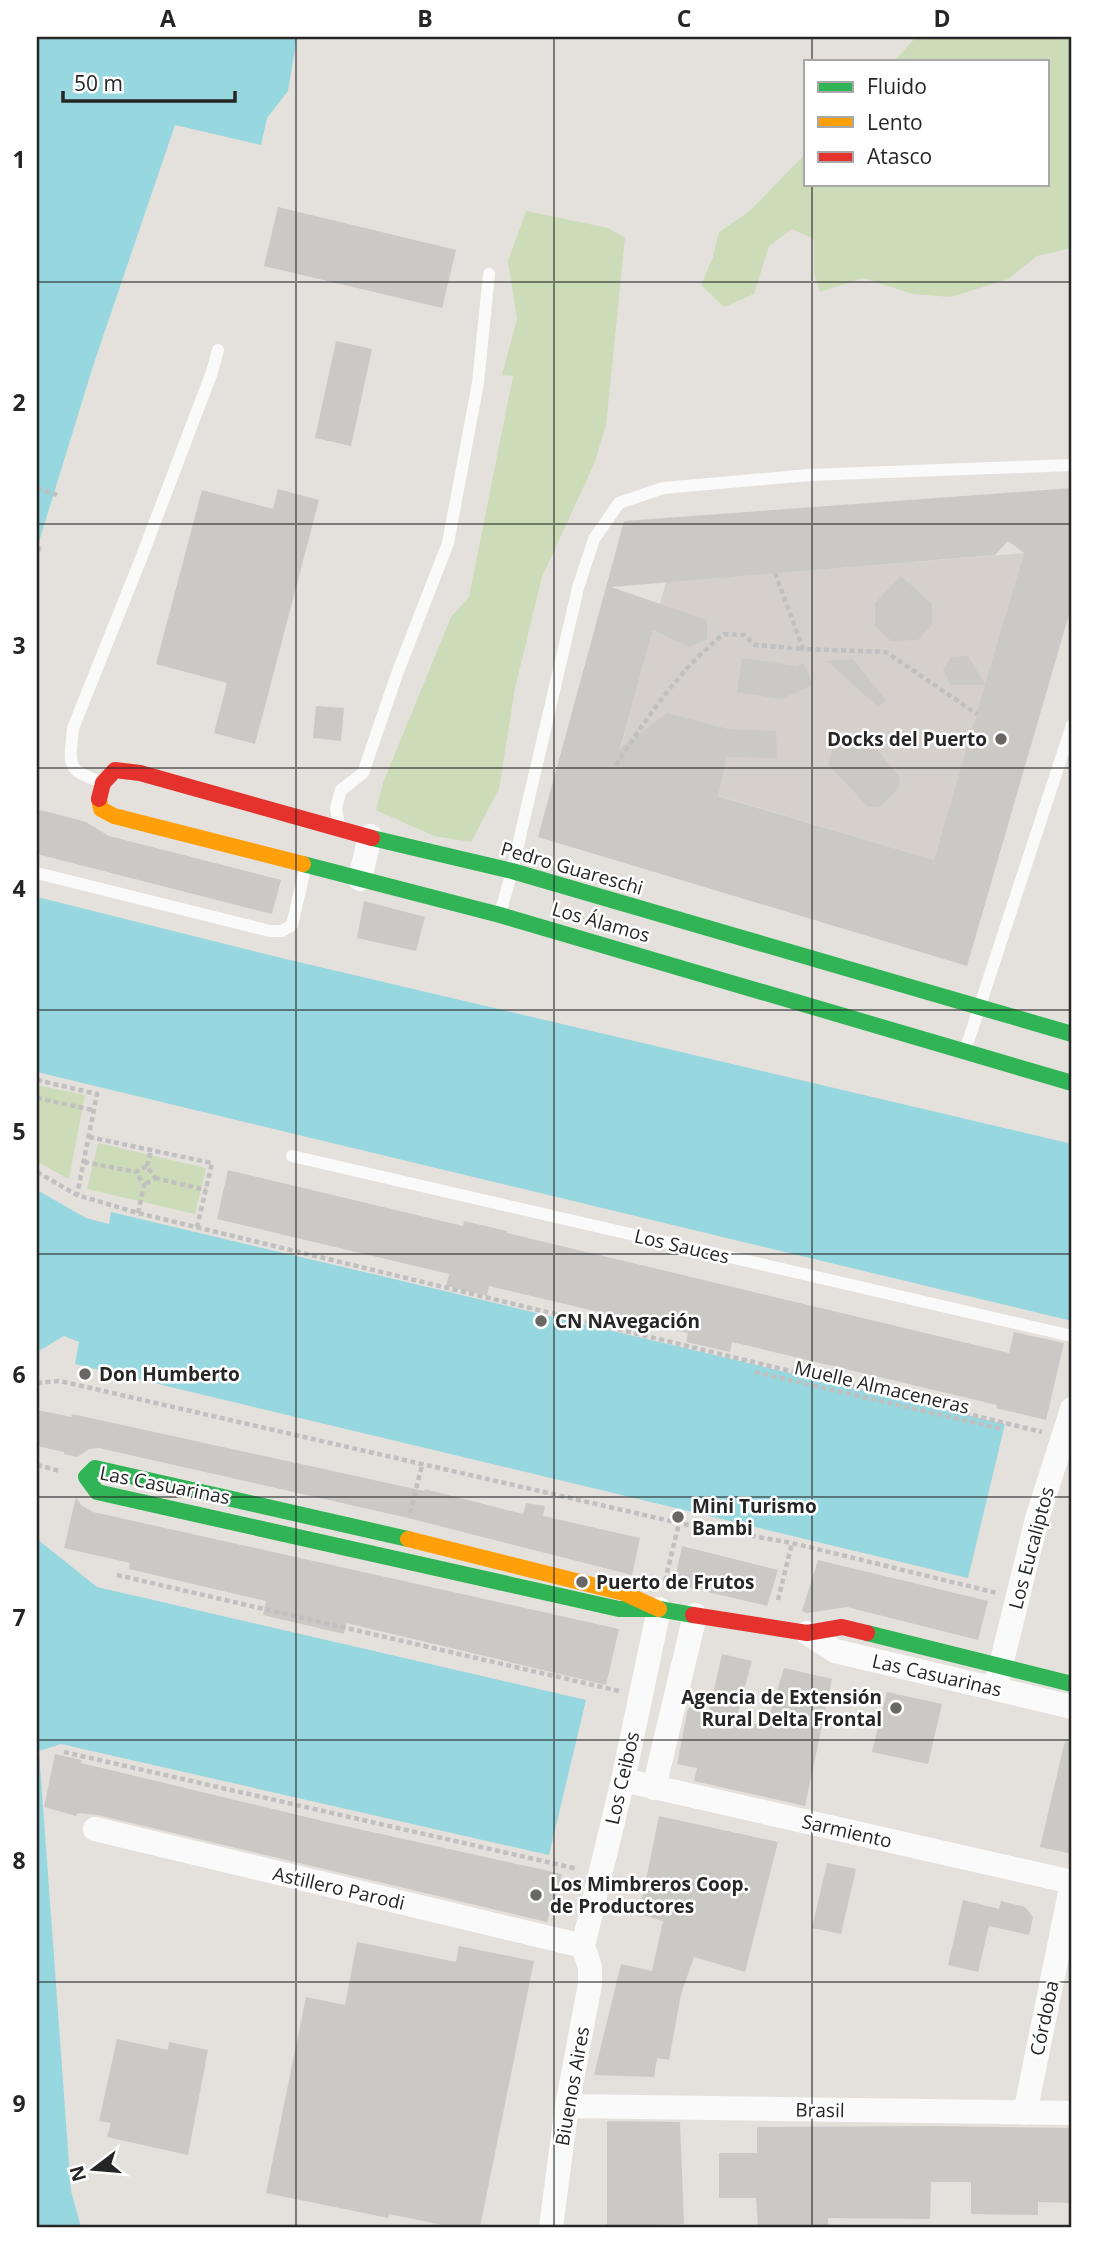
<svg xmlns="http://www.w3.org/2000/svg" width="1109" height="2264" viewBox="0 0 1109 2264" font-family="'Open Sans',sans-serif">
<rect width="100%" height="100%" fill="#e4e0dc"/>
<!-- green -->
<path fill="#ccdcb8" d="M916,37H1072V248L1037,256L1008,279L951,297L913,294L863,278L820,292L814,273V239L792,229L769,246L754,294L724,307L701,285L713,257L719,232L750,211L806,153V184H1048V61H894Z
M526,211L608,228L625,238L606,425L594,464L542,577L515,688L499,789L471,842L434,836L376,810L383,783L451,617L469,597L513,376L502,375L517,319L508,261Z
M37,1085L85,1095L69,1179L37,1162Z
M98,1143L206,1168L195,1214L87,1189Z"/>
<!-- plaza -->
<path fill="#d5d0cc" d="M1024,553L934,860L616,765L666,582Z"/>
<!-- water -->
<path fill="#97d7df" d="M37,37H297L288,91L267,118L261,145L175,125L94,363L37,548Z
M37,897L273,956L1072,1144V1321L37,1072Z
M37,1190L86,1218L109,1224L111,1212L1005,1424L968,1578L75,1364L79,1342L64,1336L37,1352Z
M37,1539L97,1587L586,1700L549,1855L61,1744L39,1751L71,2191L81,2227H37Z"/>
<!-- building -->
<path fill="#cbc9c6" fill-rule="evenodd" d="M278,207L456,250L442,308L264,266Z
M336,341L372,349L351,446L315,438Z
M1072,488V604L967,966L538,837L624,521ZM1008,541L1024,553L985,684L968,656L951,657L943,669L950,685H985L934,860L718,796L727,757L777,758L776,731L728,729L667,713L620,749L653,630L690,647L707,639V620L611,587L995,555Z
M278,489L319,500L255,744L214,733L227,683L156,664L202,490L273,509Z
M901,576L932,604V625L918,640L891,641L875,626V603Z
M742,658L796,666L804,663L813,685L781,699L737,692Z
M853,659L886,700L878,707L827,661Z
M316,706L344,708L341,741L313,738Z
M837,734L855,735L868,739L900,777L898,790L879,807H868L828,764Z
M37,809L86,822L109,836L281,880L272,914L37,854Z
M364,901L425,917L416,951L357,938Z
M228,1170L463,1226L464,1221L507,1231V1233L1009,1353L1014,1332L1064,1343L1046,1420L996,1408L997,1405L732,1342L730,1352L686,1342L688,1333L489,1286L487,1296L446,1286L449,1274L217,1219Z
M37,1410L71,1417L72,1414L424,1491L425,1489L523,1514L526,1503L545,1506L543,1516L640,1538L632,1575L408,1518L99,1448L89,1449L77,1457L64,1454V1452L37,1446Z
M76,1497L81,1505L93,1512L619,1629L606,1685L346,1623L344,1634L263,1615L266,1601L129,1569L130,1563L64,1548Z
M682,1546L778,1570L767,1606L674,1584Z
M818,1560L988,1601L978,1640L847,1607L807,1613L802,1611Z
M722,1654L752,1661L736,1719L766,1727L784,1668L832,1679L805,1806L694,1781L697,1768L677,1764L688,1708L709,1712Z
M887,1692L942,1704L928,1764L872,1752Z
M1065,1741L1072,1742V1854L1040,1847Z
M55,1754L82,1760L81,1763L327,1822L562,1874L547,1922L98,1815L78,1813L76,1816L44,1807Z
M659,1816L778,1842L745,1972L694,1957L681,1994L669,2060L657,2058L654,2077L594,2075L621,1964L652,1971L663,1921L639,1914Z
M827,1863L856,1869L841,1934L812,1928Z
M963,1900L999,1909L1001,1901L1025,1907L1033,1917L1029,1935L989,1926L978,1972L948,1965Z
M357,1942L456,1962L459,1946L534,1961L480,2227H452L389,2214L388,2218L266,2193L306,1997L345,2005Z
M117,2039L168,2050L169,2042L208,2050L188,2155L107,2137L111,2123L99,2121Z
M607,2121L680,2122L684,2224L607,2226Z
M931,2126L1072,2128V2203L1038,2202V2215L971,2214V2182H931L930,2219L828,2218V2227H758L756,2198H719V2153H757V2127Z"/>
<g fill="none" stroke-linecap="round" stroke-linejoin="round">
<!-- path -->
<path stroke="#c1c0c0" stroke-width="4.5" stroke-dasharray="5 3.5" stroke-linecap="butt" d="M37,488L57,495
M37,548L41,549
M775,573L803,649L886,652L977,714
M616,765C647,718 679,669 724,634L744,635L755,645L803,649
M37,1080L97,1094L77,1195
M37,1098L93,1110
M89,1137L212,1163L197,1227
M84,1162L136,1172
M147,1166L151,1150
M37,1172L77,1195L138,1213L1042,1432
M155,1178L206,1190
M138,1213L144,1185L136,1172L147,1166L155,1178L144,1185
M755,1372L1002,1429
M37,1383L60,1381L679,1523L792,1543L997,1593
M37,1465L60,1471
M410,1513L422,1465
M117,1575L619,1691
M665,1581L679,1523
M778,1600L792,1543
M64,1752L578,1869"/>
<!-- lane -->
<path stroke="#fbfafa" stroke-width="12" d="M102,782C64,770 70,764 73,728L142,556L212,372L218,350
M339,826L336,808L341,790L363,773L397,674L448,543L478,383L489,274
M37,873L270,931H282L292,925L305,869
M500,914L512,871L578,588L594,539L619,503L663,488L809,475L1072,465
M965,1051L1072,725
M292,1156L1072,1336"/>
<!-- street -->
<path stroke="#fbfafa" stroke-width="24" d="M360,879L370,836
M807,1633L835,1651L1072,1707
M995,1689L1037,1519L1072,1409
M623,1780L1072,1882
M654,1788L695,1615
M95,1829L583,1946
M583,1946L623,1780L659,1609
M567,2106L1072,2113
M1025,2113L1072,1883
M551,2227L567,2106L590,1984V1967L583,1946"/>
<!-- fast -->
<path stroke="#30b455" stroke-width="16" d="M372,838L512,871L1072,1034
M303,864L500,915L1072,1083
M408,1539L95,1468L86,1477L97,1492L619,1609H659L693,1615
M867,1633L1072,1684"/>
<!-- slow -->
<path stroke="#ff9f0a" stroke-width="16" d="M99,799L101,809L114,816L303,864
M408,1539L624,1593L659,1609"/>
<!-- jam -->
<path stroke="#e5322d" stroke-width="16" d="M99,799L103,783L115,770L140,773L372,838
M693,1615L807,1633L842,1627L867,1633"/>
</g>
<!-- grid -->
<path fill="none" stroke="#262626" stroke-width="2" stroke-opacity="0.55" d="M296,37V2227M554,37V2227M812,37V61M812,184V2227M37,282H1072M37,524H1072M37,768H1072M37,1010H1072M37,1254H1072M37,1497H1072M37,1740H1072M37,1982H1072"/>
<!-- markers -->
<g fill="#686766" stroke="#fff" stroke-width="2.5">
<circle cx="1001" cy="739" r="7"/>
<circle cx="541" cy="1321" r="7"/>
<circle cx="85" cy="1374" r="7"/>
<circle cx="678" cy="1517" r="7"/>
<circle cx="582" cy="1582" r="7"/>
<circle cx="896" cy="1708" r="7"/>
<circle cx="536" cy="1895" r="7"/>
</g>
<g text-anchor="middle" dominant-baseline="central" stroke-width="5" stroke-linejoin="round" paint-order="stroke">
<!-- poi labels -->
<g font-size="19" font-weight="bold" fill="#262626" stroke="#fff" text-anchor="start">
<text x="987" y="739" text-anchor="end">Docks del Puerto</text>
<text x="555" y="1321">CN NAvegación</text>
<text x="99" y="1374">Don Humberto</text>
<text x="692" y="1506">Mini Turismo<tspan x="692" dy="22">Bambi</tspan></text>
<text x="596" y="1582">Puerto de Frutos</text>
<text x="882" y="1697" text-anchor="end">Agencia de Extensión<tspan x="882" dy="22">Rural Delta Frontal</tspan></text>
<text x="550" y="1884">Los Mimbreros Coop.<tspan x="550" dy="22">de Productores</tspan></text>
</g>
<!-- street labels -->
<g font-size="19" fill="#262626" stroke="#fff">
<text transform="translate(572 868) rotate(16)">Pedro Guareschi</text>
<text transform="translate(601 922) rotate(16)">Los Álamos</text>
<text transform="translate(682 1246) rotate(13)">Los Sauces</text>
<text transform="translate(882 1387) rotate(13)">Muelle Almaceneras</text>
<text transform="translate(165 1485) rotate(11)">Las Casuarinas</text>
<text transform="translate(1031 1548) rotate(-75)">Los Eucaliptos</text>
<text transform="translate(937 1675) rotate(13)">Las Casuarinas</text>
<text transform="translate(622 1778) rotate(-77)">Los Ceibos</text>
<text transform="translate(847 1831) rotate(13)">Sarmiento</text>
<text transform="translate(339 1888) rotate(13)">Astillero Parodi</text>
<text transform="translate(1044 2018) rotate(-78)">Córdoba</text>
<text transform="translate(572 2086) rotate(-80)">Biuenos Aires</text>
<text transform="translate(820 2110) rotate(1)">Brasil</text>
</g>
</g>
<!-- border -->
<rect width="1109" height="2264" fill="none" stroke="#ffffff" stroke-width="77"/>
<!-- legend -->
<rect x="804" y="60" width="245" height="126" fill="#ffffff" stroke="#a8a8a8" stroke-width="2"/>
<rect x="818" y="82" width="35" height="10" fill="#30b455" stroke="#a8a8a8" stroke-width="2"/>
<text x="867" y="94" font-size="21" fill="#262626">Fluido</text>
<rect x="818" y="117" width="35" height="10" fill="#ff9f0a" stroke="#a8a8a8" stroke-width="2"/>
<text x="867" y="130" font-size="21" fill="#262626">Lento</text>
<rect x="818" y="152" width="35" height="10" fill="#e5322d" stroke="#a8a8a8" stroke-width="2"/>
<text x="867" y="164" font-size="21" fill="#262626">Atasco</text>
<!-- north arrow -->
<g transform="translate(94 2169) rotate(254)" stroke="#ffffff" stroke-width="5" paint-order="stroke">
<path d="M0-5L12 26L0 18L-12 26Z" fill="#262626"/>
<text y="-10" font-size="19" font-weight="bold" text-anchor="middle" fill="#262626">N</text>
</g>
<!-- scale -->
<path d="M63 91v10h172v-10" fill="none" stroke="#262626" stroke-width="3.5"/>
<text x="74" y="91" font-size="21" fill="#262626" stroke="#ffffff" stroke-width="5" paint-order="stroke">50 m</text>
<rect x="38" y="38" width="1032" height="2188" fill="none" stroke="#262626" stroke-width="2.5"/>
<g font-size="23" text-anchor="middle" font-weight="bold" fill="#262626">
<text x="168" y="27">A</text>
<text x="425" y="27">B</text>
<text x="684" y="27">C</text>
<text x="942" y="27">D</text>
<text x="19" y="168">1</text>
<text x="19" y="411">2</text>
<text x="19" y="654">3</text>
<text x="19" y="897">4</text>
<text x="19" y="1140">5</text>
<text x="19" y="1383">6</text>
<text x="19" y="1626">7</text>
<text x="19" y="1869">8</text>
<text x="19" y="2112">9</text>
</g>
</svg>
